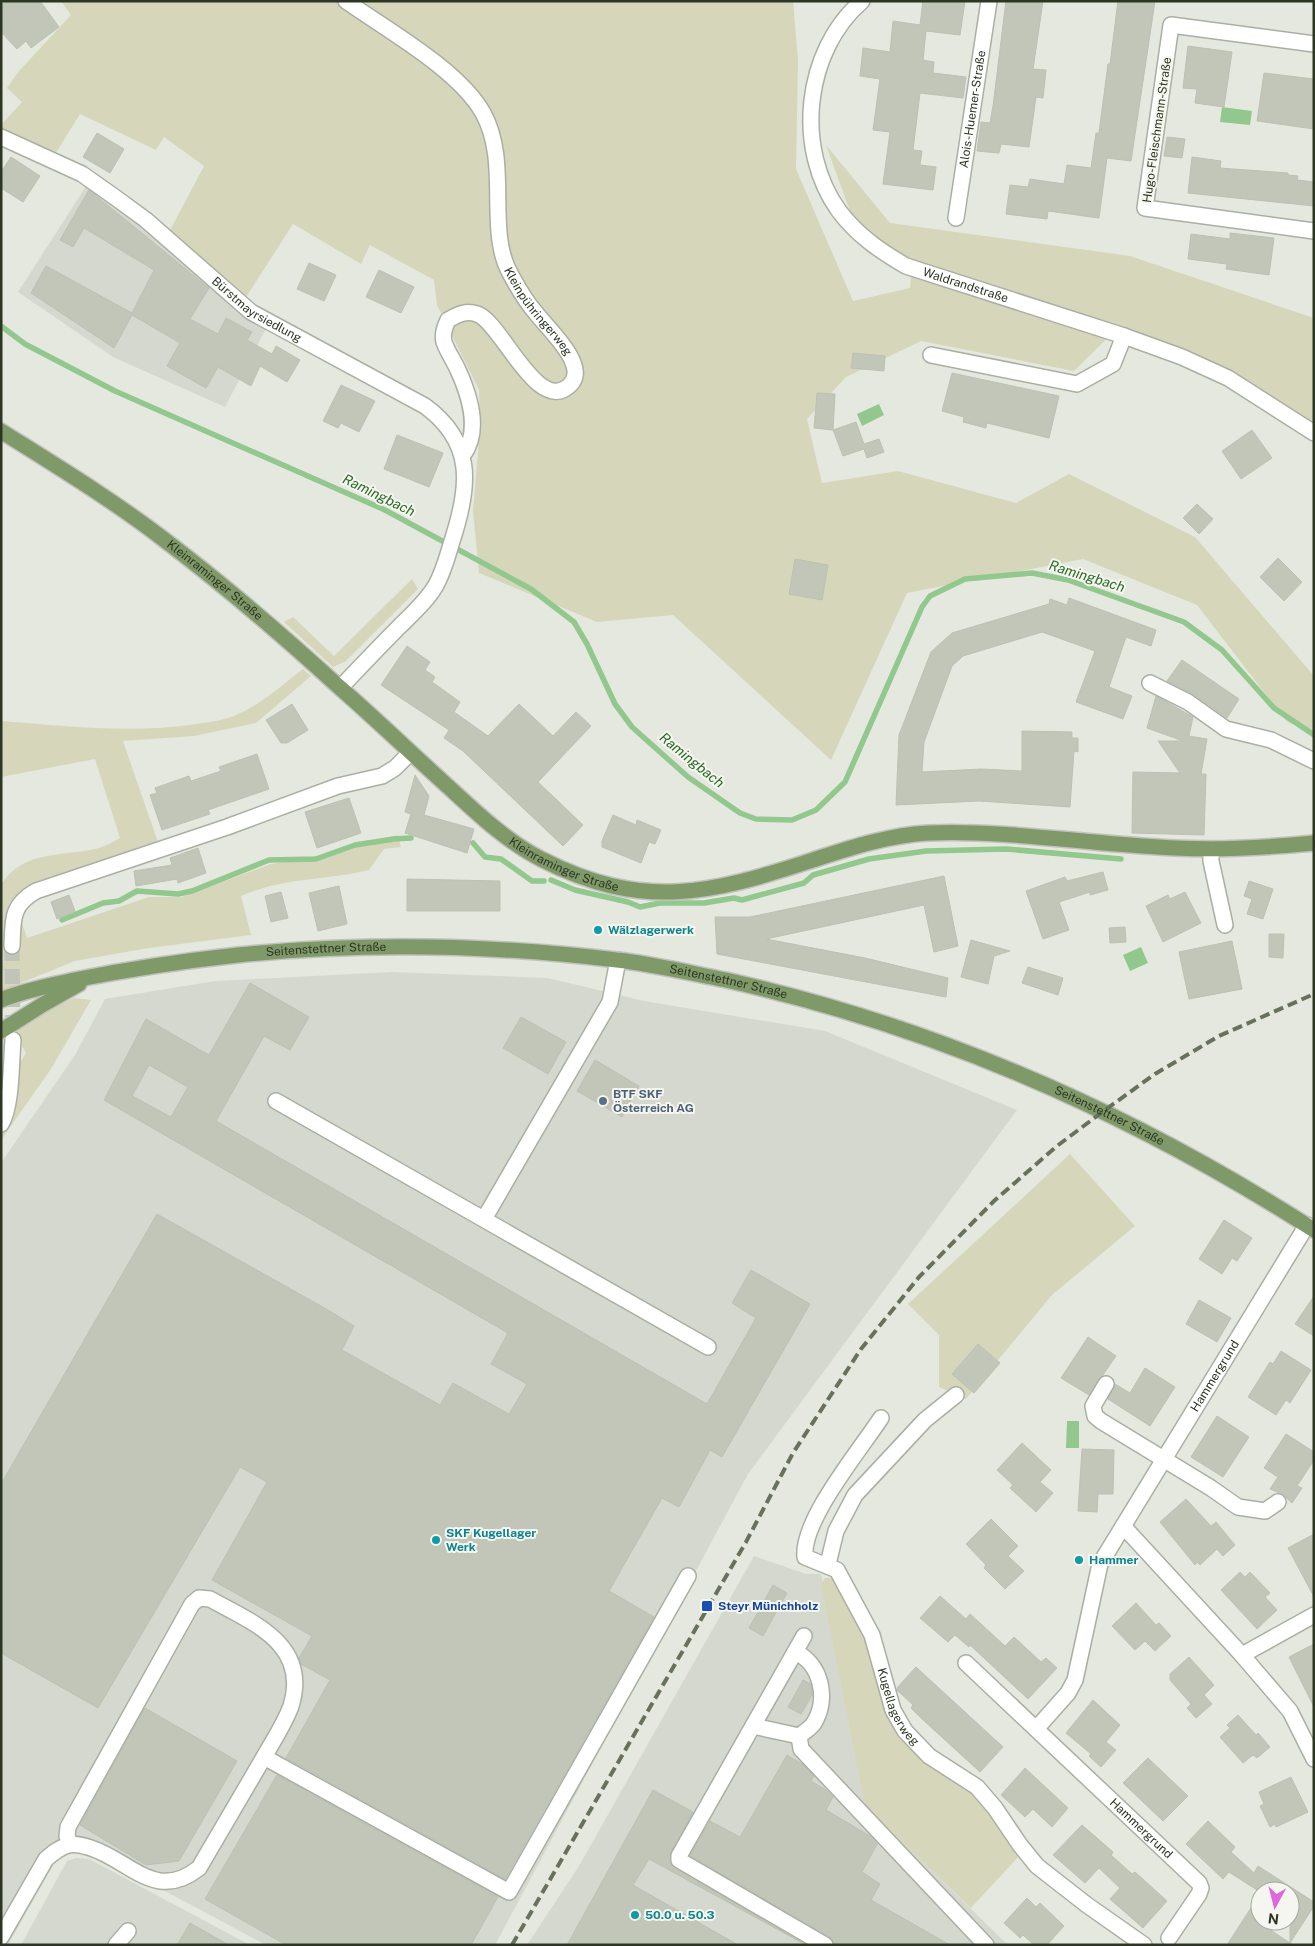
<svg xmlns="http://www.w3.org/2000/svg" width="1315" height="1946" viewBox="0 0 1315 1946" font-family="'Public Sans',sans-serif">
<rect width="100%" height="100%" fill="#e5e8df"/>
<!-- built -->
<path fill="#d5d8ce" d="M92,177L206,270L271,319L225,407L113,357L18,292Z
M392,972L548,978L644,1001L825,1031L1017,1110L748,1474L495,1945H266L68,1839L8,1945H1V1163L75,1055L105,999L215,981Z
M754,1556L806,1574H821L866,1806L1008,1945H527L579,1866Z
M76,1858L89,1859L250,1945H21L67,1861Z"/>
<!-- green -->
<path fill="#d6d7ba" d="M61,1H793L798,60L796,169L853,301L910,288L912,260L855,225L826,145L890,223L1130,256L1314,318V425L1120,326L1074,371L921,341L846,377L807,419L822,483L898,471L1016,503L1069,474L1195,537L1314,676V732L1287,722L1197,605L1083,559L907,593L831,760L673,615L597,622L479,573L473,511L480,429L479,390L437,305L434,280L370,245L361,264L293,224L243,302L168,234L204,166L164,137L156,150L80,114L54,156L1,132V125L22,102L7,88L19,71L71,15Z
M412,579L418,589L346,661L333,667L284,622L293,617L334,656Z
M303,669L311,676L256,723L194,736L123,741L162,854L40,896L19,914L27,938L149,897H181L271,864L323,855L365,842L398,835L401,847L384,849L369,870C328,880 281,878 241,896L251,935L149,948L75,961L1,991V885C23,849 64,857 99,848C106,846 114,841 120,838L95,759L1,777V721C66,726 131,734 196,724C211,722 227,720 240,713C263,703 283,684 303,669Z
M74,998L91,1000L51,1069L1,1140V1135L12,1120L13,1074L26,1053L17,1037L5,1046L1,1104V1040L38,1016Z
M1070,1154L1135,1226L1052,1295L966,1399L939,1387V1335L908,1304Z
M825,1578H832L864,1630L885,1708L975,1795L1003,1829L1020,1855L971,1908L865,1806L821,1584Z"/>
<!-- water -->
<path fill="#92c78d" d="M1222,107L1252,111L1250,125L1220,122Z
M879,404L884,415L862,426L857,414Z
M1141,947L1148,963L1130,971L1123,955Z
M1067,1421H1079V1448H1066Z"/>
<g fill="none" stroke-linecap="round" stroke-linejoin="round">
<!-- stream -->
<path stroke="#92c78d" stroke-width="5.5" d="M1,326L25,344L115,391L385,510L531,589L574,622L587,644L615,704L632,727L688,777L740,813L756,819L792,820L816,810L845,782L922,607L930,596L965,579L1032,573L1068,580L1184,622L1222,650L1274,708L1314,735
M473,843L485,857L501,859L532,881H544
M551,880L575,890L628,902L640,907L660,903H704L734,898L742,900L804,883L813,875L869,859L926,851L1006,849L1121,859
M62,920L103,903L119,901L137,891L178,894L192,891L269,860L316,859L355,845L394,839L411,838"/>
</g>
<!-- building -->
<path fill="#c1c6b8" stroke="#bcc1b3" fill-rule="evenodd" d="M1,1H40L59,27L31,48L26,41L17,49L1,32Z
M923,1H965L960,35L926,31L923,60L934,62L933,73L966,77L963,98L920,93L913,150L922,151L920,165L936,167L933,190L883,184L890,132L873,130L880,79L860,76L863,48L890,52L893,21L920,25Z
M1006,1H1043L1033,69L1046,70L1043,98L1036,97L1029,147L1001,144L999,153L977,151L981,122L990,123L993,106Z
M1118,1H1155L1131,161L1107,158L1099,218L1048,211L1047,219L1006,214L1010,185L1028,187L1030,179L1064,184L1067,165L1091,168L1096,133H1099L1108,64H1110Z
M1188,46L1232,52L1224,107L1195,103L1197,89L1183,88Z
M1264,73L1314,79V129L1257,121Z
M97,133L124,149L110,173L83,157Z
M1167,137L1185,139L1182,158L1164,156Z
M11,157L40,176L23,202L1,188V172Z
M1192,157L1221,161L1220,168L1288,173V175L1298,176L1297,180L1314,182V206L1188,193Z
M89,190L209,288L190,319L218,334L226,318L252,332L247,340L272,354L276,346L300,360L287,382L260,366L251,386L218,367L206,388L167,366L180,343L132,315L114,348L31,293L46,266L132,313L154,270L84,228L73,247L60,240Z
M1230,233L1274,238L1269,275L1226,269L1227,264L1188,259L1191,234L1230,239Z
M309,263L336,275L324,301L297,289Z
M379,270L414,287L401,313L366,297Z
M853,353L885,356L884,371L851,368Z
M952,373L1059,396L1049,438L987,423L986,428L963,422L964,417L942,411Z
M341,385L375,401L359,432L341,423L338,428L323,421Z
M817,393L835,394L833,430L814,428Z
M856,422L864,444L879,439L884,452L867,458L864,449L843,456L833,430Z
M1252,430L1272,458L1241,479L1222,451Z
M397,435L443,453L429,487L384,469Z
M1197,504L1213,519L1199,534L1183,518Z
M1278,558L1302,582L1284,601L1260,577Z
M795,559L828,565L822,600L789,594Z
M1069,598L1156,630L1151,646L1126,637L1109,687L1132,696L1123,719L1076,702L1095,651L1042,632L963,656L952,666L924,742L922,772L981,769L1022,771V731L1072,732V738H1078V752L1074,751L1070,807L979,801L896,805L899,735L931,652L952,633L1049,604L1050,599L1067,605Z
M407,646L430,662L425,670L435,677L432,682L460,702L454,712L488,736L519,704L553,736L576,712L591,726L538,782L583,825L563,846L463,751L444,738L449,730L381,685Z
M1182,660L1239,699L1227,718L1193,694L1167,681Z
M1156,696L1193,717L1189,736L1207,739L1201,774H1206L1204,835L1132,833L1133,772L1180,773L1158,741H1183L1147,728Z
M292,704L308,730L287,743H281L266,720Z
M257,754L269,789L208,810L210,814L162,830L150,795L157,793L155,788L189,776L191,781L221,771L219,767Z
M415,775L429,796L424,815L474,829L467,853L405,833L411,814L405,812Z
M349,798L361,833L317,848L305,812Z
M613,815L636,825L637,820L661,830L655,844L649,842L641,863L602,847V841Z
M198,848L206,873L178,883L177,879L136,886L134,871L172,865L170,858Z
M1103,872L1108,890L1090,895V892L1059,902L1069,930L1043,939L1026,891L1065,877L1067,881Z
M944,876L958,946L934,952L924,905L766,939L865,958L948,978L946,997L717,954L715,917H750Z
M407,879L500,881V911H407Z
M1249,881L1273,889L1263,919L1247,914L1252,899L1244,896Z
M339,886L347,924L318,931L309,893Z
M281,892L288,918L271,922L265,896Z
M1185,892L1201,923L1163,942L1146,906L1168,895L1170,899Z
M69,895L75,911L57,919L51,902Z
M1125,927L1126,942L1110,943L1109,928Z
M1269,934H1284L1283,958L1269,957Z
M971,940L1010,951L994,956L988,984L961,977Z
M1232,941L1242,989L1189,999L1179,952Z
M1028,967L1063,978L1058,995L1022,983Z
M250,983L309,1017L290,1050L264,1036L216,1121L707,1404L756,1318L732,1303L751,1270L810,1304L722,1457L710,1450L679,1507L662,1498L609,1591L654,1617L505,1879L286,1758L330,1680L301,1664L299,1658L312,1636L212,1580L267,1482L240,1467L98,1708L1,1653V1484L157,1214L328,1310L354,1326L342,1350L440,1405L453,1383L509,1414L527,1384L491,1364L508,1333L104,1100L146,1019L209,1055ZM149,1065L188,1087L171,1117L132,1096Z
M521,1017L566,1042L548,1074L503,1048Z
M595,1060L639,1086L622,1117L577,1091Z
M1224,1220L1252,1238L1237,1261L1232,1258L1222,1274L1199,1259Z
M1314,1296V1336L1295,1324Z
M1199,1300L1231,1318L1217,1342L1186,1324Z
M1088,1337L1116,1356L1089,1395L1061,1378Z
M978,1344L1000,1363L974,1393L952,1374Z
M1281,1351L1311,1370L1290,1403L1286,1400L1276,1415L1248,1397L1270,1362L1273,1364Z
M1145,1368L1175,1387L1150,1426L1108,1399L1115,1384L1130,1393Z
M1217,1416L1249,1437L1223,1477L1191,1457Z
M1286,1434L1314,1452V1460L1297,1486L1302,1488L1292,1503L1282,1494L1270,1489L1278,1477L1264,1468Z
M1022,1443L1051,1470L1040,1482L1053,1493L1036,1512L1010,1488L1013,1485L997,1470Z
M1082,1449L1114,1450L1113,1494H1098L1097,1512L1078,1511Z
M1186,1499L1211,1526L1216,1522L1235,1545L1223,1556L1217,1549L1200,1565L1197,1562L1195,1565L1160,1522Z
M991,1519L1018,1546L1008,1556L1024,1571L1005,1589L984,1568L986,1565L966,1544Z
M1314,1534V1597L1288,1548Z
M1240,1572L1245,1577L1250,1572L1270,1593L1265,1597L1277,1610L1257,1629L1221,1590Z
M773,1585L787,1593L763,1636L749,1628Z
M940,1596L966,1619L970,1614L1005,1646L1014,1637L1041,1662L1046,1658L1057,1668L1028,1699L970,1645L969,1647L955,1635L948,1642L920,1618Z
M1136,1603L1156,1625L1159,1623L1171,1636L1155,1651L1145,1641L1135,1650L1112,1626Z
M1314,1644V1707L1289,1657Z
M1189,1657L1214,1685L1204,1695L1212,1704L1196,1718L1187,1708L1191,1704L1170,1680V1674Z
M916,1667L1003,1747L980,1772L921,1718L911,1708L913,1705L897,1690V1688Z
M803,1680L811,1684L812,1695L801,1714L788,1707Z
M1093,1700L1120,1725L1106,1742L1116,1750L1101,1767L1089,1756L1091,1754L1066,1733Z
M145,1708L237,1761L179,1861L146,1865L80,1825Z
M1238,1715L1256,1735L1258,1733L1270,1747L1257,1758L1253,1755L1243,1763L1220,1737L1230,1728L1227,1725Z
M787,1755L802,1764L814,1776L811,1781L826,1790L833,1797L826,1810L870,1836L877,1844L862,1872L880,1884L871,1900L950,1945H834L830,1937L690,1856L710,1821L740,1837Z
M1148,1758L1188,1796L1163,1821L1123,1783Z
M1025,1768L1068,1808L1052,1827L1033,1809L1025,1817L1001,1795Z
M277,1775L498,1897L471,1945H286L205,1899Z
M1291,1777L1308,1812L1276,1827L1275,1824L1270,1827L1260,1806L1264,1804L1259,1792Z
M653,1790L693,1812L671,1852V1865L806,1945L649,1859L633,1885L738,1945H567Z
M1208,1821L1235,1847L1231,1852L1254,1873L1258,1866L1314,1902V1906L1290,1943L1293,1945H1227L1260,1894V1923L1290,1943V1891L1260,1892L1229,1872L1223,1879L1186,1844Z
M1082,1825L1113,1852L1111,1855L1132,1874L1135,1872L1167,1901L1143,1928L1110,1899L1120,1888L1099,1868L1085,1883L1053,1855Z
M1027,1898L1036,1907L1040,1903L1064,1926L1047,1945H1034L1023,1935L1020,1938L1004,1923Z
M190,1923L229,1945H177Z"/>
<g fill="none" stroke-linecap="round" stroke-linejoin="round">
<!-- minor-tunnel -->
<path stroke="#c0c4b9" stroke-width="15" stroke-dasharray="15 8" stroke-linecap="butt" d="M12,946L13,1034"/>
<!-- minor casing -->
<g stroke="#aaafa3" stroke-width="18">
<g id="minor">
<path id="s1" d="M346,1C387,30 459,70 483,113C511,163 485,231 511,275C518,288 526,302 536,313C547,328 590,366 570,385C537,416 501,321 477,314C466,310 457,315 448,320C445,326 442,334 444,342C447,351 454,361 458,370C469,394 481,431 463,455"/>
<path id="s2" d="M862,1C804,51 794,149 839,211C857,235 880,251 906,266L1124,336L1182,357L1228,378L1314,433"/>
<path d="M1314,44L1171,25L1145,208L1314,231"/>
<path id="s3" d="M1,137L82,174L116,198L146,220L251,312L425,406C474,442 470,485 453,538C448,554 444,571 436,585C427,601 412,614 399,627C379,647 360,667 341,687"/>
<path id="s4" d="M956,218L989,1"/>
<path d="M931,355L1077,384L1113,364L1124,336"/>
<path d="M1150,683L1188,702L1226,729L1271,740L1314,761"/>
<path d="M1211,849V861L1225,925"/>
<path d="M12,946C13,920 11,905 36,891L227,827L338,786L382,776L395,768L410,753"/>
<path d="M276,1101L708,1347"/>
<path d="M1,1124C12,1106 11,1063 13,1040"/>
<path d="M484,1219L610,1002L618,960"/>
<path d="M1106,1384L1093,1406L1095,1416L1101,1421L1211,1488L1238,1507L1265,1511L1278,1502"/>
<path id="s5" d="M881,1418C860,1450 801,1521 805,1557L837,1570L872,1635L893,1710L905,1731L929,1756L977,1787L995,1808L1020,1845L1037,1866L1087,1905L1144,1945"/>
<path d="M1123,1526L1242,1655L1290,1711L1314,1759"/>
<path d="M828,1564L836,1531L855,1495L925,1420L956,1395"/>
<path d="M804,1636L679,1856V1860L825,1945"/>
<path d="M795,1652C821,1663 829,1699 814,1723C811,1728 804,1732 799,1736L801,1749L986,1945"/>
<path d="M1242,1655L1314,1615"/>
<path id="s6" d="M966,1663L1199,1883L1201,1888L1199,1894L1169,1938"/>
<path d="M753,1726L799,1736"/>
<path id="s7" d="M1036,1729L1068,1693L1075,1680L1100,1564L1307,1225"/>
<path d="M70,1844L67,1836L68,1827L192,1604L199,1598L210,1599C253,1623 310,1644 291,1706C285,1723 273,1741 264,1757"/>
<path d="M1,1937L46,1859C53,1853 60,1847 69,1845C76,1843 84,1846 91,1848C132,1862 156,1902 199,1868L264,1757L509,1892L688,1576"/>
<path d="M116,1945L128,1931"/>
</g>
</g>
<!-- major casing -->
<g stroke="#c0c3bd" stroke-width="18">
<g id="major">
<path id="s8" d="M1,431C55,465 111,499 162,538C223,584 281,634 338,686C377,720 414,756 453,791C480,816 508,842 541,859C643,911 710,894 813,860C850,848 889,835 928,833C1006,830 1081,843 1158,847C1210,851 1262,848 1314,843"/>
<path id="s9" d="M1,1000C25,990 49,986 74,980C129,969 183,961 238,955C364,942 492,945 617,960C653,964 690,973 726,980C937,1027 1132,1113 1314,1230"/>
<path d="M1,1031L42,1005L79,984"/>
</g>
</g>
<!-- minor -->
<use href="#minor" stroke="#fff" stroke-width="15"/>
<!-- major -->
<use href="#major" stroke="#809969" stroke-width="15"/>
<!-- rail -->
<path stroke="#67725d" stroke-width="4" stroke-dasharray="10 5" stroke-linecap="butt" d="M512,1945L746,1542L793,1453L861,1349L919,1277L994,1201L1057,1146L1105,1110L1155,1074L1219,1036L1314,994"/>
</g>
<!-- markers -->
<g fill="#0f9aa8" stroke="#f4f6ef" stroke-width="2">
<circle cx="598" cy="930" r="5"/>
<circle cx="436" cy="1540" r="5"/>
<circle cx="1079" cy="1560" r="5"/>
<circle cx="635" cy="1915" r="5"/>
</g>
<circle fill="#5c6f8a" stroke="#f4f6ef" stroke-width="2" cx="603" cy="1101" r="5"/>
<rect fill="#1a4fb4" stroke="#f4f6ef" stroke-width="2" x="701" y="1600" width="12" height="12" rx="2.5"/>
<g text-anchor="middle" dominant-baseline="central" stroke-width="4" stroke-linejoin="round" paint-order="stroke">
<!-- street labels -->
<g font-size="12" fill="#2c3622" stroke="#f4f6ef">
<text stroke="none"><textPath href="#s4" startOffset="110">Alois-Huemer-Straße</textPath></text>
<text transform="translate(1157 130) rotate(-82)">Hugo-Fleischmann-Straße</text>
<text stroke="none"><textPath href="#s2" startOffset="380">Waldrandstraße</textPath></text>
<text stroke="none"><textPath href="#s3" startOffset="311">Bürstmayrsiedlung</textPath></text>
<text stroke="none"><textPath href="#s1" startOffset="390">Kleinpühringerweg</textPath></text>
<text stroke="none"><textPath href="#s8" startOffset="261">Kleinraminger Straße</textPath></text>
<text stroke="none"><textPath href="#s8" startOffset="714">Kleinraminger Straße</textPath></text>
<text stroke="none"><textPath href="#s9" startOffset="330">Seitenstettner Straße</textPath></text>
<text stroke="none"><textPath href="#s9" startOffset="735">Seitenstettner Straße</textPath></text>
<text stroke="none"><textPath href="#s9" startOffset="1140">Seitenstettner Straße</textPath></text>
<text stroke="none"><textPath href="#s7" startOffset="402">Hammergrund</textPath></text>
<text stroke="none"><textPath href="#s5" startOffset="346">Kugellagerweg</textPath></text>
<text stroke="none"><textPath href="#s6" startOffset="241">Hammergrund</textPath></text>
</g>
<!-- culture labels -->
<g font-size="12" font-weight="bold" fill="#0d838f" stroke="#f4f6ef" text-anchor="start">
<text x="608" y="930">Wälzlagerwerk</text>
<text x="446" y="1533">SKF Kugellager<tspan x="446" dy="14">Werk</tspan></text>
<text x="1089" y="1560">Hammer</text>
<text x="645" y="1915">50.0 u. 50.3</text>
</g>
<!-- service labels -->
<g font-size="12" font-weight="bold" fill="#4e5e75" stroke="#f4f6ef" text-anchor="start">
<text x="613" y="1094">BTF SKF<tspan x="613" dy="14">Österreich AG</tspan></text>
</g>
<!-- transit labels -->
<g font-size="12" font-weight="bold" fill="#164399" stroke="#f4f6ef" text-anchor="start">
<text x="718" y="1606">Steyr Münichholz</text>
</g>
<!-- water labels -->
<g font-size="14" font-style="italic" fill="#296a24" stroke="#f4f6ef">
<text transform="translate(379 495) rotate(26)">Ramingbach</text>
<text transform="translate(1087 576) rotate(17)">Ramingbach</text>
<text transform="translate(692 760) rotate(39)">Ramingbach</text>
</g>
</g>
<!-- border -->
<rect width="1315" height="1946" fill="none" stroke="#2c3622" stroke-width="5"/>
<!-- north arrow -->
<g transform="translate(1275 1906) rotate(187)"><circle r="24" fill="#f4f6ef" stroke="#a4a99d"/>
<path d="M0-4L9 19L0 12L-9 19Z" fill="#e066de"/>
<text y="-8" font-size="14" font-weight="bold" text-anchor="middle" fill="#2c3622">N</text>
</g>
</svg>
